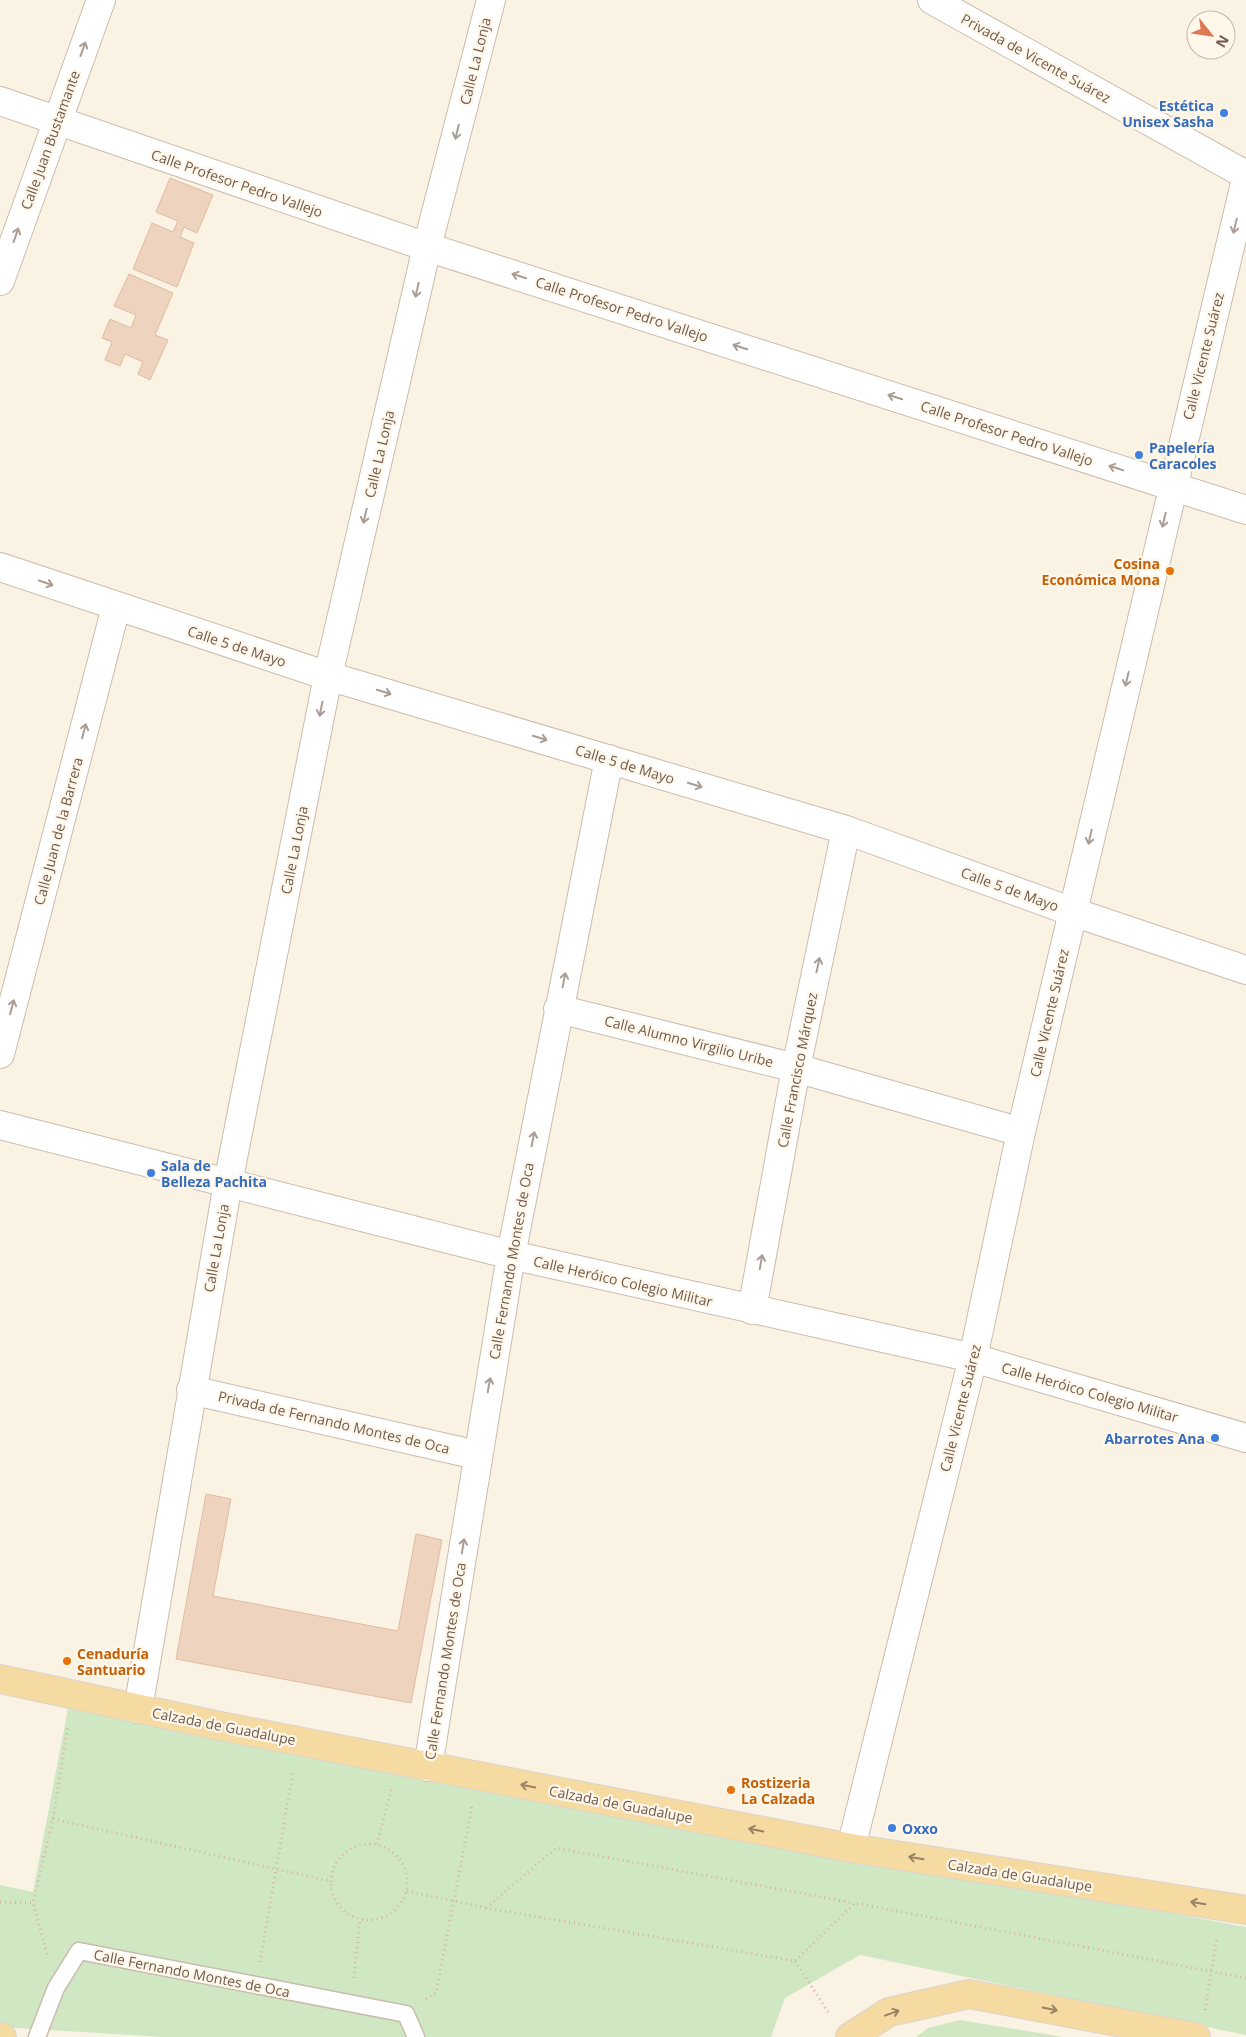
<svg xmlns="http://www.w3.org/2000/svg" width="1246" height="2037" viewBox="0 0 1246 2037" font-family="'Open Sans',sans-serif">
<rect width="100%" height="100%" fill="#faf3e4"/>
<!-- green -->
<path fill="#d0e7c4" d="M68,1708L1246,1927V2035L860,1955L785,1998L771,2037H163L0,2027V1885L33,1892Z
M960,2020L1064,2037H916L928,2028Z"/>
<!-- building -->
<path fill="#eed4be" stroke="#dfbba0" d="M170,178L213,195L197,233L184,227L180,237L194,243L177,287L133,269L152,223L173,232L178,221L156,212Z
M129,274L173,293L155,335L168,340L150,380L138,374L143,362L125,354L120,366L105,360L112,342L102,338L110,319L131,328L136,315L114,306Z
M206,1494L231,1499L213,1596L398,1631L416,1534L442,1540L411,1703L176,1659Z"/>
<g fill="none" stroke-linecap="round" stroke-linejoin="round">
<!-- service casing -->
<g stroke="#cbbbac" stroke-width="19">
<path id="service" d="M37,2037L56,1988L79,1951L406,2014L416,2037"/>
</g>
<!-- minor casing -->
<g stroke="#cbbbac" stroke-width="30">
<path id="minor" d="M932,0L1246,175
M0,281L101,0
M0,567L328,676L846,830L1073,912L1246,970
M558,1009L796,1068L1021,1132
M0,1054L116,607
M0,1125L511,1255L973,1358L1246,1438
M752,1310L796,1068L846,830
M191,1390L477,1455
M138,1709L228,1183L328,676L427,247L491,0
M428,1767L511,1255L609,759
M851,1848L973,1358L1021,1132L1246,179"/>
</g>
<!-- tertiary casing -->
<g stroke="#cbbbac" stroke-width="30">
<path id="tertiary" d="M0,101L427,247L1246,510"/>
</g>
<!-- primary casing -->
<g stroke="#dad4d0" stroke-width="30">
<path id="primary" d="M0,1679L215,1725L851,1848L1246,1910
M0,2037H2
M850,2037L889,2012L969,1994L1196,2037"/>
</g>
<!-- path -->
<path stroke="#d3b7a1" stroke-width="3" stroke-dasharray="1 4" stroke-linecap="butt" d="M53,1819L330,1881
M331 1882a38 38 0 1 1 76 0a38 38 0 1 1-76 0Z
M377,1844L391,1790
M407,1891L486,1908L795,1961L855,1903L1246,1978
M0,1902L33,1903
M486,1908L556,1848L854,1903
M47,1954L33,1903L53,1819L68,1725
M795,1961L830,2015
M260,1962L293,1771
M354,1978L360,1919
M426,1999L436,1993L472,1806
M1205,2010L1217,1937"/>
<!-- service -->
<use href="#service" stroke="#fff" stroke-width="16"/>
<!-- minor -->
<use href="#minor" stroke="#fff" stroke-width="28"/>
<!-- tertiary -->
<use href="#tertiary" stroke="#fff" stroke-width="28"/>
<!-- primary -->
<use href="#primary" stroke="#f5daa1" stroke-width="28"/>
</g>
<!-- one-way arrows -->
<defs><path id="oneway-shaft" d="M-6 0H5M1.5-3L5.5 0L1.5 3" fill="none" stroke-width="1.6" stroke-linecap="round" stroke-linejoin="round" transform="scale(1.25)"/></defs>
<g stroke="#aa9d94">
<use href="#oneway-shaft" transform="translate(83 49) rotate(-70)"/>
<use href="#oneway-shaft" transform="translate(457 132) rotate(104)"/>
<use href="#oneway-shaft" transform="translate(1235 226) rotate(104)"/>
<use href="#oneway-shaft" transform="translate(16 235) rotate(-71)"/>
<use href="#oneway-shaft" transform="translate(519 276) rotate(-162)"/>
<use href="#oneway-shaft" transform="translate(417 290) rotate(103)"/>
<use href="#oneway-shaft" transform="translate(740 347) rotate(-162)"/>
<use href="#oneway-shaft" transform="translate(895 397) rotate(-162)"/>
<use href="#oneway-shaft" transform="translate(1116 468) rotate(-162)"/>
<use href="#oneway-shaft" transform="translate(365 516) rotate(103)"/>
<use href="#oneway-shaft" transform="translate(1164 520) rotate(103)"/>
<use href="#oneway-shaft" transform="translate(46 583) rotate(19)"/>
<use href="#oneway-shaft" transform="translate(1127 679) rotate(103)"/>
<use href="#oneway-shaft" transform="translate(384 692) rotate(17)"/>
<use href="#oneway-shaft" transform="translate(321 709) rotate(101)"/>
<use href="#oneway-shaft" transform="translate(84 731) rotate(-75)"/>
<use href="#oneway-shaft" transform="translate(540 738) rotate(17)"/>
<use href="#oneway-shaft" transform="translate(695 785) rotate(17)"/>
<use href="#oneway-shaft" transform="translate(1090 837) rotate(103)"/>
<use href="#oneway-shaft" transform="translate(818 965) rotate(-78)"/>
<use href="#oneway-shaft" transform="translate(564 980) rotate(-79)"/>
<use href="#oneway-shaft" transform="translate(12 1007) rotate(-75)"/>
<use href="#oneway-shaft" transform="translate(533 1139) rotate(-79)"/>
<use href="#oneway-shaft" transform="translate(761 1262) rotate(-80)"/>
<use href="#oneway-shaft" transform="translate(489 1385) rotate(-80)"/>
<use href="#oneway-shaft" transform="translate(463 1546) rotate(-81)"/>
</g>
<g stroke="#998166">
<use href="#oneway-shaft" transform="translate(528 1786) rotate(-169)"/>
<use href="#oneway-shaft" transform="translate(756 1830) rotate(-169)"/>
<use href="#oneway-shaft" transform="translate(916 1858) rotate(-171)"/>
<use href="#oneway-shaft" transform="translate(1198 1903) rotate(-171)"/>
<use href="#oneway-shaft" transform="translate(1050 2009) rotate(11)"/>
<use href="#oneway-shaft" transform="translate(892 2013) rotate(-20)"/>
</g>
<!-- markers -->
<g fill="#3f7fe0" stroke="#fef7ea" stroke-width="2">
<circle cx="1224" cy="113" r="5"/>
<circle cx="1139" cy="455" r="5"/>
<circle cx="151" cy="1173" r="5"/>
<circle cx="1215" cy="1438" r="5"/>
<circle cx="892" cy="1828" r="5"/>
</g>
<g fill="#e8710a" stroke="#fef7ea" stroke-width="2">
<circle cx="1170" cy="571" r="5"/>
<circle cx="67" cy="1661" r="5"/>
<circle cx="731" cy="1790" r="5"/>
</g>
<g text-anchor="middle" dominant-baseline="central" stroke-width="4.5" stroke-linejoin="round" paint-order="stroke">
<!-- street labels -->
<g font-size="14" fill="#715b4c" stroke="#fef7ea">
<text transform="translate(1036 58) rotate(29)">Privada de Vicente Suárez</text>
<text transform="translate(475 61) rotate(-76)">Calle La Lonja</text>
<text transform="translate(50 140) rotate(-70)">Calle Juan Bustamante</text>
<text transform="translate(237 183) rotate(19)">Calle Profesor Pedro Vallejo</text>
<text transform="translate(622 309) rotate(18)">Calle Profesor Pedro Vallejo</text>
<text transform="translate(1203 356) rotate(-76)">Calle Vicente Suárez</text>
<text transform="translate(1007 433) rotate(18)">Calle Profesor Pedro Vallejo</text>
<text transform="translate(379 454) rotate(-77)">Calle La Lonja</text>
<text transform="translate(237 646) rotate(18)">Calle 5 de Mayo</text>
<text transform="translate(625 764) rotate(17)">Calle 5 de Mayo</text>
<text transform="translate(58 831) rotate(-75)">Calle Juan de la Barrera</text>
<text transform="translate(294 850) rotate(-79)">Calle La Lonja</text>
<text transform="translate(1010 889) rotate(20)">Calle 5 de Mayo</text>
<text transform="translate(1049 1013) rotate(-77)">Calle Vicente Suárez</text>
<text transform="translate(689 1041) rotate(14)">Calle Alumno Virgilio Uribe</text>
<text transform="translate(797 1070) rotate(-79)">Calle Francisco Márquez</text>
<text transform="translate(216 1248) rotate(-80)">Calle La Lonja</text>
<text transform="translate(511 1261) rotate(-80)">Calle Fernando Montes de Oca</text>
<text transform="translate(623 1281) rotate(13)">Calle Heróico Colegio Militar</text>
<text transform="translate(1090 1392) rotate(16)">Calle Heróico Colegio Militar</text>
<text transform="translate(960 1408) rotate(-76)">Calle Vicente Suárez</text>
<text transform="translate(334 1422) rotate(13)">Privada de Fernando Montes de Oca</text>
<text transform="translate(445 1661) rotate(-81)">Calle Fernando Montes de Oca</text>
<text transform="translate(224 1726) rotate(11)">Calzada de Guadalupe</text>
<text transform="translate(621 1804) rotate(11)">Calzada de Guadalupe</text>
<text transform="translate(1020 1875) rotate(9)">Calzada de Guadalupe</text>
<text transform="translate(192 1973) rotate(11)">Calle Fernando Montes de Oca</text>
</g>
<!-- shop labels -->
<g font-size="14" font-weight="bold" fill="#366cbe" stroke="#fef7ea" text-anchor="start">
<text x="1214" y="105" text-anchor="end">Estética<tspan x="1214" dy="16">Unisex Sasha</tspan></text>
<text x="1149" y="447">Papelería<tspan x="1149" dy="16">Caracoles</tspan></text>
<text x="161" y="1165">Sala de<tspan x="161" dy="16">Belleza Pachita</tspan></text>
<text x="1205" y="1438" text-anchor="end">Abarrotes Ana</text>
<text x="902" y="1828">Oxxo</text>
</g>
<!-- food labels -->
<g font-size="14" font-weight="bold" fill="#c56008" stroke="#fef7ea" text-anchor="start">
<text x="1160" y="563" text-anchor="end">Cosina<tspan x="1160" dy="16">Económica Mona</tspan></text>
<text x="77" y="1653">Cenaduría<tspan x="77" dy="16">Santuario</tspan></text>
<text x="741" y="1782">Rostizeria<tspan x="741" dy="16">La Calzada</tspan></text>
</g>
</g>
<!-- north arrow -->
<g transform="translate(1211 35) rotate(120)"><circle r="24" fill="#fef7ea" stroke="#c6b9ab"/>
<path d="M0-4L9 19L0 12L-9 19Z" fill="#dc7952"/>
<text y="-8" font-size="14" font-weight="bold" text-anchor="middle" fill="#715b4c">N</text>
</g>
</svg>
